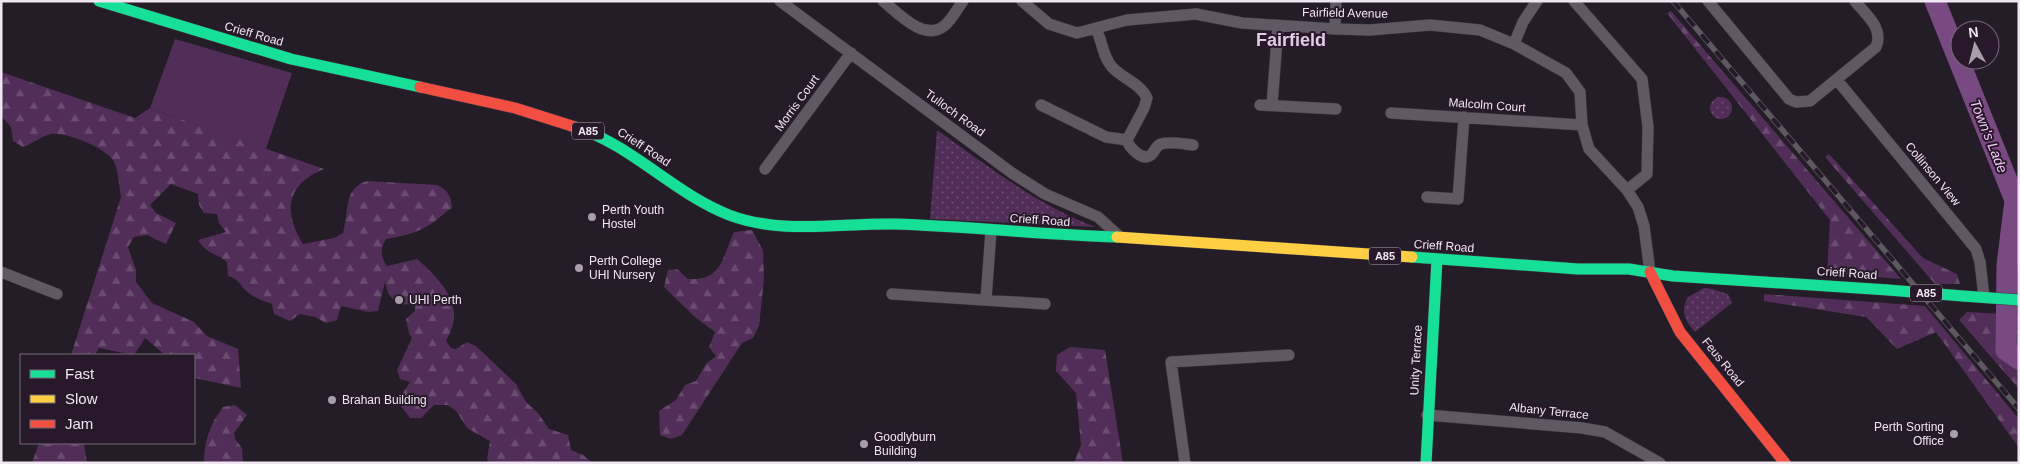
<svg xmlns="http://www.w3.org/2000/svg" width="2020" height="464" viewBox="0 0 2020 464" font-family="Helvetica,sans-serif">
<defs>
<pattern id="grass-dots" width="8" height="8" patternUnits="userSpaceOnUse" patternTransform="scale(1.25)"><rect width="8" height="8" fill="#512e57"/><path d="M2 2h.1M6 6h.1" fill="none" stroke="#6a4c70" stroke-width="1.8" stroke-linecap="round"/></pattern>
<pattern id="forest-firs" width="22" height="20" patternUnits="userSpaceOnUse" patternTransform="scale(1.25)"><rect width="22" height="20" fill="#512e57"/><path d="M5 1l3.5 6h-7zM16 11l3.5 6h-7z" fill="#6a4c70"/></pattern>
</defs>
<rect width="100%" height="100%" fill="#241c26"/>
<!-- grass -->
<path fill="url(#grass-dots)" d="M1710 108a11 11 0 1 1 22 0a11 11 0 1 1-22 0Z
M937,130C988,166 1037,205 1096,227L930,219Z
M1704,288L1712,289L1728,294L1732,303L1695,332C1685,321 1680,311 1688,297Z"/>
<!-- forest -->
<path fill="url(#forest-firs)" d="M1671,11L1901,279L1827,273L1830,220L1667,13Z
M1,72L135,118L150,108L324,169C286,184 283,212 303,244L334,238L343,233C349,212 343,188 367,181L437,185C448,190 451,196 452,208C443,213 438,220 429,225C416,234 401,236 386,239C380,249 380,256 387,266L417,259C432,272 454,293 454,314C455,324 450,333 446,341L451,348L456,349L467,342L476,346L516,384L526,402L538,413L549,429L568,435L571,450L583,455L592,463H490L487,459L490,441L467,428L457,412L448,405H434L421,418H410L401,406L403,393L410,382L400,379L397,370L412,338L409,333L406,319L415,311V304L397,305L388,293L385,282L378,311L368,312L341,306L337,320L326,323L315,317L300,314L290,321L274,314L272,304C264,301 257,299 250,294C241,288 239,278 228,276L227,262C214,251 208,256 198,240L226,232L219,223L217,214L204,213L199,205L198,194L171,184L150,205L156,213L176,223L166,244L147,235L134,237L128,247L136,270V282L152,303L194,322L207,336L238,349L241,388L194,378V355H165L145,338L134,355L99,348L95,355H71L121,197C119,186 119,173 114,162C107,148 67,132 51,134C42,136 32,144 23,147L13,141L11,127L1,116Z
M1829,154L1923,258L1957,274L1960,284H1935L1825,157Z
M752,230L763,250L764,279L759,326L753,338L742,343L682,435L671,439L660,435L659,411L676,400L685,385L696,381L706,364L716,356L709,347L715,332L695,317L664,287L668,270L677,269L688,279C722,281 722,258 734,232Z
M1764,294L1925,306L2019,419V448L1936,332L1897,349L1866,317L1764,301Z
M1967,312L2019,315V389L1959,320Z
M1070,347L1105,350L1123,463H1074L1081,445L1076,393L1056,371L1057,355Z
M235,405L247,415L234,433L235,439L242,448L243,461L249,463H204C204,441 210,424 223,407Z
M39,443H84L87,463H32Z"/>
<!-- garden -->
<path fill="#512e57" d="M175,39L292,73L266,149L150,108Z"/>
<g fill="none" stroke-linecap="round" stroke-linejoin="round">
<!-- river -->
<path stroke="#794981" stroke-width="21" d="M1935,1L2015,200L2007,265L2006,350L2019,359"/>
<!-- street casing -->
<g stroke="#403942" stroke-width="12">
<path id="street" d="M780,1L1012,173L1045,194L1098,217L1120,237
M883,1C898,13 924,42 944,26C952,20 957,9 963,1
M1022,1L1049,24L1077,33L1127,20L1196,14L1242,23L1335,29L1370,30L1430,25L1480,30L1514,44L1566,73L1580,92L1582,125L1589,149L1627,190L1638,207L1644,226L1650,272
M1574,1L1642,79L1648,127L1647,174L1627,190
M1708,1L1789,99L1796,102L1810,101L1876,47C1884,28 1866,15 1855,1
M1096,28C1102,41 1103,57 1112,67C1123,79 1140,83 1147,98L1144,108L1127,140
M1335,29L1336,1
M1514,44L1523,22L1537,1
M1837,80L1976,249L1980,262L1984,297
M1041,105L1106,137L1127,140C1129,147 1142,162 1151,155C1155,152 1155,146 1161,144C1170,141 1184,144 1193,145
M1260,105L1336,109
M1272,105L1278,26
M1391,113L1582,125
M765,169L851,53
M1427,197L1458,199L1464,117
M1,272L57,294
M892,294L1045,304
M986,299L991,231
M1427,415L1582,428L1605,432L1660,463
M1185,463L1171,362L1289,355"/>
</g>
<!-- fast casing -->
<g stroke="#403942" stroke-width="12">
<path id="fast" d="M99,1L291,59L420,87
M575,127C632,145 673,193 729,215C782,235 839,223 894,224C969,226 1043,235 1117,237
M1412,257L1578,269H1629L1673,276L1888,290
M1963,296L2019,300
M1426,463L1437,259"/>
</g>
<!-- slow casing -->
<g stroke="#403942" stroke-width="12">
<path id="slow" d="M1117,237L1412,257"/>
</g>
<!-- jam casing -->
<g stroke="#403942" stroke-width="12">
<path id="jam" d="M420,87L515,108L575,127
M1650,272L1680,332L1785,463"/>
</g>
<!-- street -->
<use href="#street" stroke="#605862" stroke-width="11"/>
<!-- fast -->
<use href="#fast" stroke="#16e098" stroke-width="11"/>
<!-- slow -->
<use href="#slow" stroke="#ffcf43" stroke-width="11"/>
<!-- jam -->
<use href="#jam" stroke="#f24e42" stroke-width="11"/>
<!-- rail casing -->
<g stroke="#5e5860" stroke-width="5.5">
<path id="rail" d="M1673,1L2019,409"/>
</g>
<!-- rail -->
<use href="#rail" stroke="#271929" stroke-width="4" stroke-dasharray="11" stroke-linecap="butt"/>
<!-- fast-bridge casing -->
<g stroke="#403942" stroke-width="12" stroke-linecap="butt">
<path id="fast-bridge" d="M1888,290L1963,296"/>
</g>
<!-- fast-bridge -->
<use href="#fast-bridge" stroke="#16e098" stroke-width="11"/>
</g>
<!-- markers -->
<g fill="#a89faa" stroke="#271929" stroke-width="2">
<circle cx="592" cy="217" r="5"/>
<circle cx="579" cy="268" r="5"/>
<circle cx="399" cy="300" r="5"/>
<circle cx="332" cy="400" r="5"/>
<circle cx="1954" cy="434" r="5"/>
<circle cx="864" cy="444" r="5"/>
</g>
<g text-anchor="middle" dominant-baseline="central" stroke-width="4" stroke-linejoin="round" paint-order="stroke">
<!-- shield labels -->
<g fill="#271929" stroke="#b3a8b5" stroke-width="1">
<rect x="572" y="122.5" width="32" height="17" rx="4"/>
<rect x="1369" y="247.5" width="32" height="17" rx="4"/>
<rect x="1910" y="284.5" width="32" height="17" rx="4"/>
</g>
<g font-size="11" font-weight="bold" fill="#efe6f1">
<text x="588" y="131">A85</text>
<text x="1385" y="256">A85</text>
<text x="1926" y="293">A85</text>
</g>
<!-- street labels -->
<g font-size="12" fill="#efe6f1" stroke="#271929">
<text transform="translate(1345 13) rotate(1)">Fairfield Avenue</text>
<text transform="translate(254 34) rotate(16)">Crieff Road</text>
<text transform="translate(797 103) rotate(-54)">Morris Court</text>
<text transform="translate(1487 105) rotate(4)">Malcolm Court</text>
<text transform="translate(955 113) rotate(36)">Tulloch Road</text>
<text transform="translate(644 147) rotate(33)">Crieff Road</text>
<text transform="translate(1933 174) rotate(50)">Collinson View</text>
<text transform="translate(1040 220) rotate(4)">Crieff Road</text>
<text transform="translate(1444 246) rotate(4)">Crieff Road</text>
<text transform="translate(1847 273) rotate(4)">Crieff Road</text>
<text transform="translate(1416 360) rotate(-87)">Unity Terrace</text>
<text transform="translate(1723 362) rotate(51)">Feus Road</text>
<text transform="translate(1549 411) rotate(6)">Albany Terrace</text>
</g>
<!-- poi labels -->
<g font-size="12" fill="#efe6f1" stroke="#271929" text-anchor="start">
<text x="602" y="210">Perth Youth<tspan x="602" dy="14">Hostel</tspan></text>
<text x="589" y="261">Perth College<tspan x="589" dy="14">UHI Nursery</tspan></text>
<text x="409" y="300">UHI Perth</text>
<text x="342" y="400">Brahan Building</text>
<text x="1944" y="427" text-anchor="end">Perth Sorting<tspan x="1944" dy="14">Office</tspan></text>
<text x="874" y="437">Goodlyburn<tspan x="874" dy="14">Building</tspan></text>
</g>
<!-- water labels -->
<g font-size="14" font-style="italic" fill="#f3c7fa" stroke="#271929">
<text transform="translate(1989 136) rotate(68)">Town's Lade</text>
</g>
<!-- district labels -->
<g font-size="18" font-weight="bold" fill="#e0cde3" stroke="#271929">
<text x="1291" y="40">Fairfield</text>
</g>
</g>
<!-- border -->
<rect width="2020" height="464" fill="none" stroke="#efe6f1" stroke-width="5"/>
<!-- legend -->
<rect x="20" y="354" width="175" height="90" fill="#271929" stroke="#776b79"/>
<rect x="30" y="370" width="25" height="8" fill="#16e098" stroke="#776b79"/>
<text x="65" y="379" font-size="15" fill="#efe6f1">Fast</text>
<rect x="30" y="395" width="25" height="8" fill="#ffcf43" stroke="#776b79"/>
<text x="65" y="404" font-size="15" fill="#efe6f1">Slow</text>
<rect x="30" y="420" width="25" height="8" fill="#f24e42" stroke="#776b79"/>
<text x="65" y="429" font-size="15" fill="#efe6f1">Jam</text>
<!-- north arrow -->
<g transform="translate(1975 45) rotate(353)"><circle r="24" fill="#271929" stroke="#776b79"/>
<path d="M0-4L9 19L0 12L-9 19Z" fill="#a89faa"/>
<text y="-8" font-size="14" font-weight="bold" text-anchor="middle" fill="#efe6f1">N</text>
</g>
</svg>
